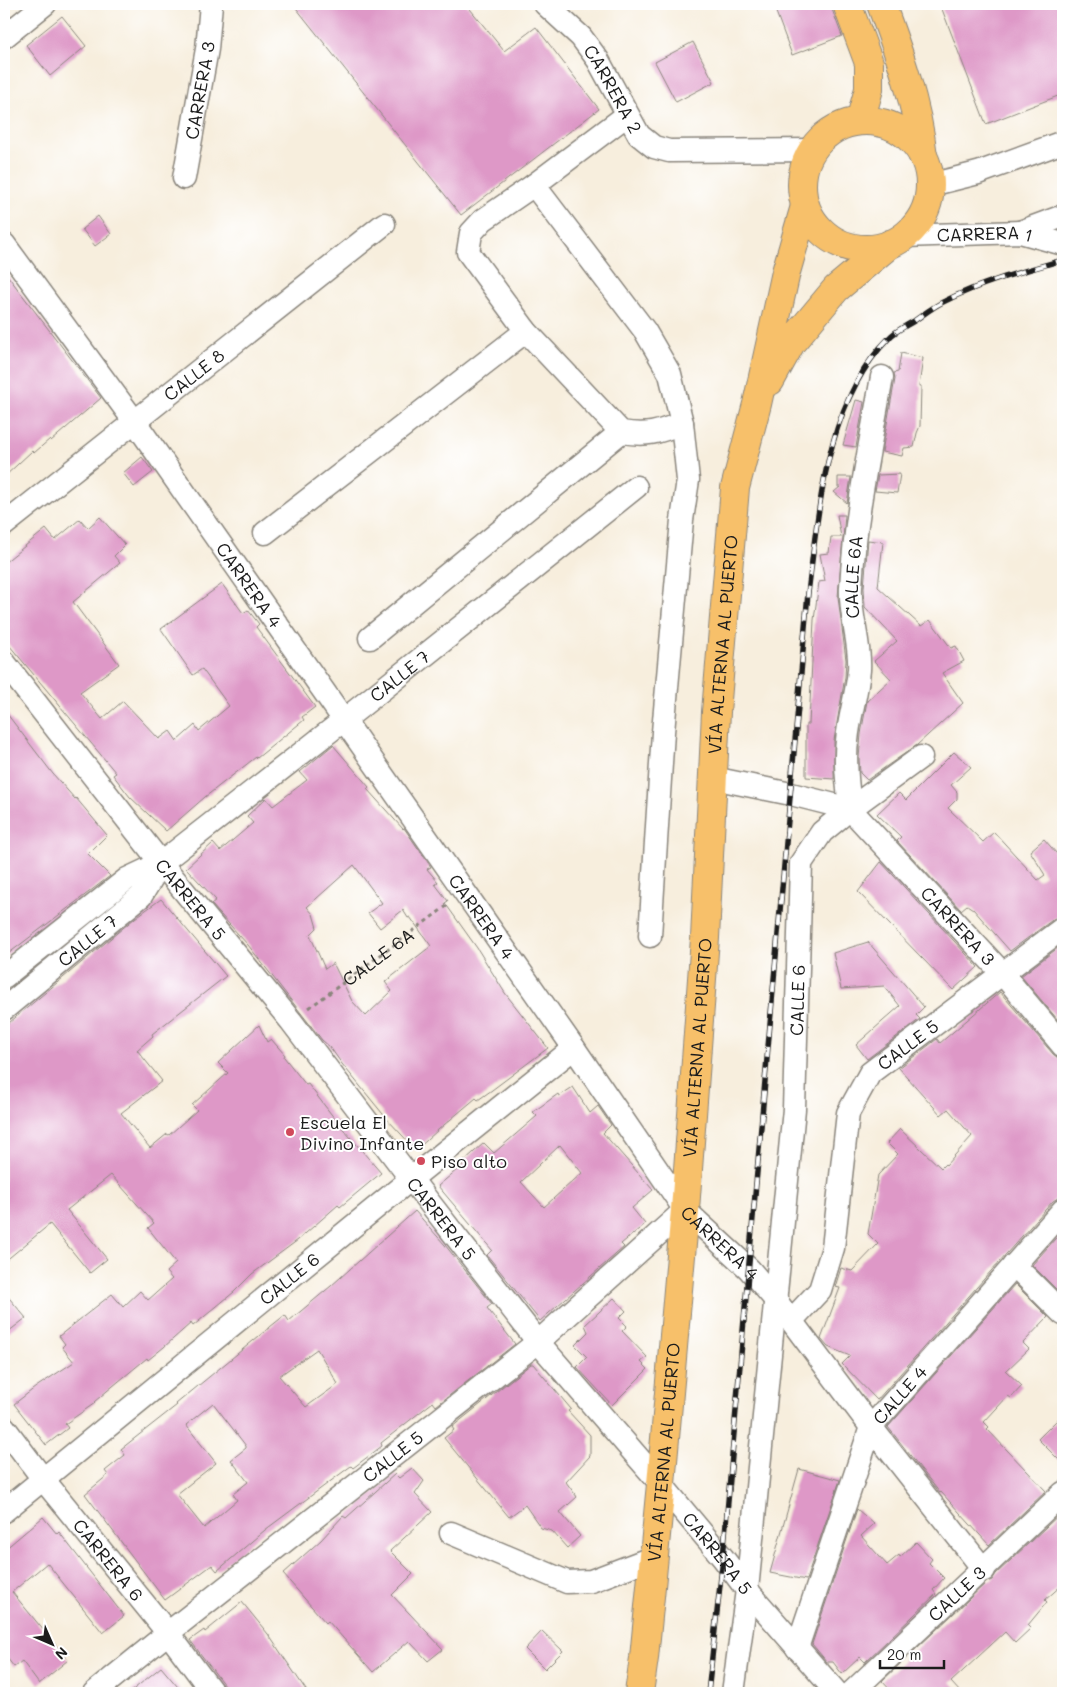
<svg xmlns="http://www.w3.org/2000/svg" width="1067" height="1697" viewBox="0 0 1067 1697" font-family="Mali,sans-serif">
<rect width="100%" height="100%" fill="#fff"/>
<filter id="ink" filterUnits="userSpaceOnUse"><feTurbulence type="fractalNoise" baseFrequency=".02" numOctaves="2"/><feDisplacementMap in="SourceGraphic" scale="10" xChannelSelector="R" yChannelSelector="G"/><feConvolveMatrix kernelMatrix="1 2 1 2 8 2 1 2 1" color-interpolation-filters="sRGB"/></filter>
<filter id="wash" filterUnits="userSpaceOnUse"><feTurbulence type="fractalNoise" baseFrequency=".0096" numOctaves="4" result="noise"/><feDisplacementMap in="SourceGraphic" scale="20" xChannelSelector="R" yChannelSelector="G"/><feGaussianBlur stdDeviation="1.12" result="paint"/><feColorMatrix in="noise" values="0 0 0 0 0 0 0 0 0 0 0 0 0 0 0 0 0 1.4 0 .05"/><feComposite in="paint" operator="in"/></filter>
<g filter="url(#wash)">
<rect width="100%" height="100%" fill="#f7eedd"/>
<g id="blocks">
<!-- building -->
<path fill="#de98c7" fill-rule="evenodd" d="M293,4H466L504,51L536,27L599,109L461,215Z
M773,4H830L842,36L792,55Z
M940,4H1063V94L986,124Z
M62,16L86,46L50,76L26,45Z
M693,42L714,82L676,102L655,62Z
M98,216L111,234L95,246L82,229Z
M4,271L101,398L51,441L50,439L34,453L32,451L4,477Z
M901,353L923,358L919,386H921L920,426L917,433L914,447L904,448L902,456L882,452L895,379L894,373L898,372Z
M856,400L864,402L856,447L843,445Z
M142,457L153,472L134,487L123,473Z
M900,474L897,493L875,491L878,475Z
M838,477H851L847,503L834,492L840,487H838Z
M837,515H845L838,597L846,660L845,677L834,740V779L806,777V724H809L814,620L819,582L825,581L820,554L829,553L831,537H841Z
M100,517L125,545L114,556L120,563L73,602L119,664L80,692L102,719L123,701L159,739L170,731L177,741L195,725L199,731L229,706L202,669L193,675L161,629L222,584L243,613L248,610L259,624L256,627L315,707L302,717L304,720L257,758L256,757L205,797L166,831L130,797L113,775L116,773L4,639V563L46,529L55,540L80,519L88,528Z
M868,540L883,542L878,587L921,626L930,620L951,648L956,646L964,661L942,673L963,703L917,745L867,780L860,773L859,758L861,734L867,701L891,679L874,661L897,641L865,607L864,588Z
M4,710L53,774L75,799L76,798L107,835L88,854L110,876L4,957Z
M333,745L369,787L367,789L403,829L404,828L431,867L427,869L438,882L435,884L448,901L445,903L477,948L505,993L548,1048L492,1090L478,1100L476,1098L438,1130L416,1150L387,1119L342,1064L330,1047L322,1040L248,945L211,904L216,900L186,868L213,843L220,851L253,823L247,816L266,798L273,806L307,780L300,772ZM354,865L382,903L368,913L380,928L403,910L408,918L410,917L431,946L385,982L392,991L366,1016L352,1001L333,963L325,969L310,935L317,928L313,914L307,907Z
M954,752L971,767L951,785L957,792V799L948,808L983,842L994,832L1038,880L1045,875L1030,851L1044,839L1063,861V915L1055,918L1010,951L973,909L967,905L961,910L897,841L901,837L877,814L899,793L906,800Z
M881,862L978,967L953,990L858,892Z
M161,899L226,976L152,1034L153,1036L137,1050L162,1081L121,1113L150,1148L167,1134L169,1135L197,1110L192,1105L228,1073L218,1063L259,1025L267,1042L271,1039L285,1055L284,1057L306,1085L308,1084L338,1123L381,1173L340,1207L338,1205L298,1240L252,1274L234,1292L193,1326L191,1323L164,1347L148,1360L147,1358L107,1391L94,1402L95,1403L65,1424L68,1428L46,1445L14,1404L36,1387L74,1362L62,1347L65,1344L59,1336L112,1294L123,1307L140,1291L148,1300L172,1279L166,1272L176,1263L148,1228L154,1223L111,1175L67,1210L107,1259L90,1273L50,1224L4,1262V1027L135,918Z
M868,942L924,1007L916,1015L920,1019L867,1059L856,1045L900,1006L884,986L841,989L833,953Z
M1063,944V1026L1021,976Z
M1000,992L1053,1054L1058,1058L1063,1059V1197L1058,1198L1053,1201L877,1400L842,1364L850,1356L828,1347L821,1339L840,1288L835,1287L841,1268L852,1271L878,1244L868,1234L878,1175L898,1154L887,1143L900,1129L941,1168L945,1164L946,1165L972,1136L948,1109L941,1115L899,1068L937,1039L940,1043Z
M573,1087L590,1113L598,1106L611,1125L603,1133L653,1190L632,1208L645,1224L621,1244L624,1247L540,1321L487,1255L492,1250L438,1186L465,1163L464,1161L484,1143L494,1153L537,1116L533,1112L558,1094L559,1096ZM560,1145L582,1173L544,1207L521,1182Z
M415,1211L445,1245L492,1304L487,1308L515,1344L436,1406L433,1402L381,1443L382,1446L353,1468L351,1466L265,1530L217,1571L212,1565L165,1600L85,1494L108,1475L105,1471L125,1455L121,1449L177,1405L176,1404L270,1327L285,1315L289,1321L331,1286ZM317,1349L338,1384L306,1407L279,1376ZM213,1403L246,1446V1448L231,1460L248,1482L233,1494L237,1500L204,1528L177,1494L216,1463L186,1425Z
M1063,1230V1296L1032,1265Z
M1015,1284L1048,1317L1023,1343L1029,1349L1006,1371L1022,1386L1011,1398L1008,1396L984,1422L989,1427L987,1429L1046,1491L989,1545L941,1492L940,1493L888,1427Z
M4,1292L26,1318L4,1335Z
M614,1298L626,1311L619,1318L627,1326L622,1331L647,1357L641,1362L648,1369L612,1405L577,1367L587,1357L575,1345L588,1332L585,1325Z
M531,1364H533L571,1409L568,1411L590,1435V1456L566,1482L577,1497L560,1512L580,1536L567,1548L552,1531L541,1528L525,1505L509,1517L444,1438L454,1430L452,1427Z
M1063,1414V1464L1038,1439Z
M412,1468L424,1481L415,1494L432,1512L390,1551L413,1574L392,1595L443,1649L428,1661L409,1641L373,1672L328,1621L326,1623L283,1574L321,1540L343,1516L346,1518L395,1474L399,1478Z
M799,1469L840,1480L806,1580L770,1573Z
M857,1509L874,1524L861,1536L887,1565L899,1555L900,1557L916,1542L932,1559L929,1563L944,1578L933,1590L936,1594L865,1662L860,1657L842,1674L833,1662H827L812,1644Z
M1063,1511V1584L1045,1600L1047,1602L1028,1625L1031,1628L1015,1643L1005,1632L951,1682L961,1693H893L882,1681L987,1582L992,1580L996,1574Z
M43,1517L57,1534L59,1532L124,1616L103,1633L47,1563L12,1592L68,1660L39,1684L22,1661L14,1667L4,1654V1550Z
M242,1602L268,1634L308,1693L226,1692L224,1685L190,1640L204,1630L205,1632Z
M542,1631L563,1651L545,1669L525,1649Z
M161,1667L183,1693H129Z"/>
</g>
</g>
<g filter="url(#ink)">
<use href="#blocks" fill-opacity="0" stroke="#8a857c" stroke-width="1"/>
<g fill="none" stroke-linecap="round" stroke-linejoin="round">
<!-- minor casing -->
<g stroke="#8a857c" stroke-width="25">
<g id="minor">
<path id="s2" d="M545,4L581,37L598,60L639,135L654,147L669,151L812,150"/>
<path d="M4,37L45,4"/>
<path d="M627,115L534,185L483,220L471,233L468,252L526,331L621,432C648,436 657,433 682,423"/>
<path id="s3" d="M184,178L207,49L211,4"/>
<path d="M929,179L938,183L978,173L1063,142"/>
<path d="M534,185L645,331L670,374L682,423L688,480L682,520L663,732L650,936"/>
<path d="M1020,232L1063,216"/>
<path id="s4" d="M904,236L1020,232L1063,244"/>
<path id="s5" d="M4,244L135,422L574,1048L685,1210L749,1269L774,1298L871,1427L984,1570"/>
<path id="s6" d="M4,525L384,224"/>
<path d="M265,533L526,331"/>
<path d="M370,638L621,432"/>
<path id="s7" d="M4,662L161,863L291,1021L411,1179L538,1342L661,1484L723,1558L747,1590L837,1693"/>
<path d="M713,778L791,794L850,809"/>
<path id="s8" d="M850,809C848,786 844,763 847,741C849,717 857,694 859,670C861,642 849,615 851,587C855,516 870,446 882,377"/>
<path id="s9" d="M850,809L1002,973L1063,1046"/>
<path id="s10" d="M4,977L127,879L161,863L344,720L636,487"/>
<path id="s11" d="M4,1009L141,896L161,863"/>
<path d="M1014,1265L1063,1314"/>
<path id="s12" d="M791,1321L820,1290L833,1248L848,1113L870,1073L1063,928"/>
<path id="s13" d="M4,1427L43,1479L168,1633L213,1693"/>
<path id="s14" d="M4,1511L411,1179L574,1048"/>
<path d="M451,1533L567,1582L591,1581L654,1557"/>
<path id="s15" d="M797,1648L871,1427L1063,1210"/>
<path id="s16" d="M94,1693L168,1633L538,1342L685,1210"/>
<path id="s17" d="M733,1693L747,1590L794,1109L801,863L822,832L850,809L921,757"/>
<path id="s18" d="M851,1693L1063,1493"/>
</g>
</g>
<!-- major casing -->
<g stroke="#8a857c" stroke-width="30">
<g id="major">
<path d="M847,4L869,63V89L860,121"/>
<path d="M881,4C899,53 917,103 923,156"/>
<circle cx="866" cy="185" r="64"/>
<path d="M770,381L791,343L836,289L890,244"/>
<path id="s19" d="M639,1693L644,1658L661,1484L685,1210L705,938L716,712L735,488L757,404L786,272L805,206"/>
</g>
</g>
<!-- path -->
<path stroke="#8a857c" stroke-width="3" stroke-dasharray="4 4" stroke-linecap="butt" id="s1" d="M309,1008L448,905"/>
<!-- minor -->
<use href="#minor" stroke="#fff" stroke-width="22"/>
<!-- major -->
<use href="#major" stroke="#f7c06b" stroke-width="28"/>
<!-- rail casing -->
<g stroke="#1c1c1c" stroke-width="5.5">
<path id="rail" d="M708,1693L723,1558L808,593C819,508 826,402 889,338C895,331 906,326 914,321C924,314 934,306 945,301C983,282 1024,271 1063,260"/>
</g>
<!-- rail -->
<use href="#rail" stroke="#fff" stroke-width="4" stroke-dasharray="11" stroke-linecap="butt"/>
</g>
</g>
<!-- markers -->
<g fill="#d1495b" stroke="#fff" stroke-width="2">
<circle cx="290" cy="1132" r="5"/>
<circle cx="421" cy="1161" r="5"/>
</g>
<g text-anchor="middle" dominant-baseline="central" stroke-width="4" stroke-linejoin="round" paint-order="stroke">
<!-- street labels -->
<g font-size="18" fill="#1c1c1c" stroke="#fff">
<text stroke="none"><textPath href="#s2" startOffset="110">CARRERA 2</textPath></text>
<text stroke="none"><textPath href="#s3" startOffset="89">CARRERA 3</textPath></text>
<text stroke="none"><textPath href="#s4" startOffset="81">CARRERA 1</textPath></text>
<text stroke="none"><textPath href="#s6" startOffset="242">CALLE 8</textPath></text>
<text stroke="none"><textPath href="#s8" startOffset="234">CALLE 6A</textPath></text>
<text stroke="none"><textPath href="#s5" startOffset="420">CARRERA 4</textPath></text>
<text stroke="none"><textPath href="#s19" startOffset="1052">VÍA ALTERNA AL PUERTO</textPath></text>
<text stroke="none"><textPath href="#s10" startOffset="498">CALLE 7</textPath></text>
<text stroke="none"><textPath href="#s7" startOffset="302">CARRERA 5</textPath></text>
<text stroke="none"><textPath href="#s5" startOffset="825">CARRERA 4</textPath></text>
<text stroke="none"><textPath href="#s9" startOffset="159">CARRERA 3</textPath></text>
<text stroke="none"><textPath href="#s11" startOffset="108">CALLE 7</textPath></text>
<text stroke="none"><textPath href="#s1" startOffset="86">CALLE 6A</textPath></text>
<text stroke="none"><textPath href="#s17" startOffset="696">CALLE 6</textPath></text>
<text stroke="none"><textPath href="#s12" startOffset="315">CALLE 5</textPath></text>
<text stroke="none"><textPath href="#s19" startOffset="648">VÍA ALTERNA AL PUERTO</textPath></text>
<text stroke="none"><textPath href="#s7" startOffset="708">CARRERA 5</textPath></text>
<text stroke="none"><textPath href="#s5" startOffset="1230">CARRERA 4</textPath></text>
<text stroke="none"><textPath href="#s14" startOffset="368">CALLE 6</textPath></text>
<text stroke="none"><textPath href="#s15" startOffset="276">CALLE 4</textPath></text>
<text stroke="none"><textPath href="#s19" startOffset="242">VÍA ALTERNA AL PUERTO</textPath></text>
<text stroke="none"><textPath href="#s16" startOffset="381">CALLE 5</textPath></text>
<text stroke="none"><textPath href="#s7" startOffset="1142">CARRERA 5</textPath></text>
<text stroke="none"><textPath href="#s13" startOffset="169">CARRERA 6</textPath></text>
<text stroke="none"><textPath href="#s18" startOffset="145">CALLE 3</textPath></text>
</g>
<!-- poi labels -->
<g font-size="18" fill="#1c1c1c" stroke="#fff" text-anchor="start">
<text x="300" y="1122">Escuela El<tspan x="300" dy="21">Divino Infante</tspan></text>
<text x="431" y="1161">Piso alto</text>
</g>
</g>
<!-- margin -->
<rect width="1067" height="1697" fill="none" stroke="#fff" stroke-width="20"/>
<!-- north arrow -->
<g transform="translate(52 1644) rotate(135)" stroke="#ffffff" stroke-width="4" paint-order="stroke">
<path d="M0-4L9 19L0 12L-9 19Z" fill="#1c1c1c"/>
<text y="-8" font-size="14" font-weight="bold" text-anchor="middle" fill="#1c1c1c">N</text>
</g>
<!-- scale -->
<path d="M880 1660v8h64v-8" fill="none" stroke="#1c1c1c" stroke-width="2.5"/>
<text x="887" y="1660" font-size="15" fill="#1c1c1c" stroke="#ffffff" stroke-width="4" paint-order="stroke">20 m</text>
</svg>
